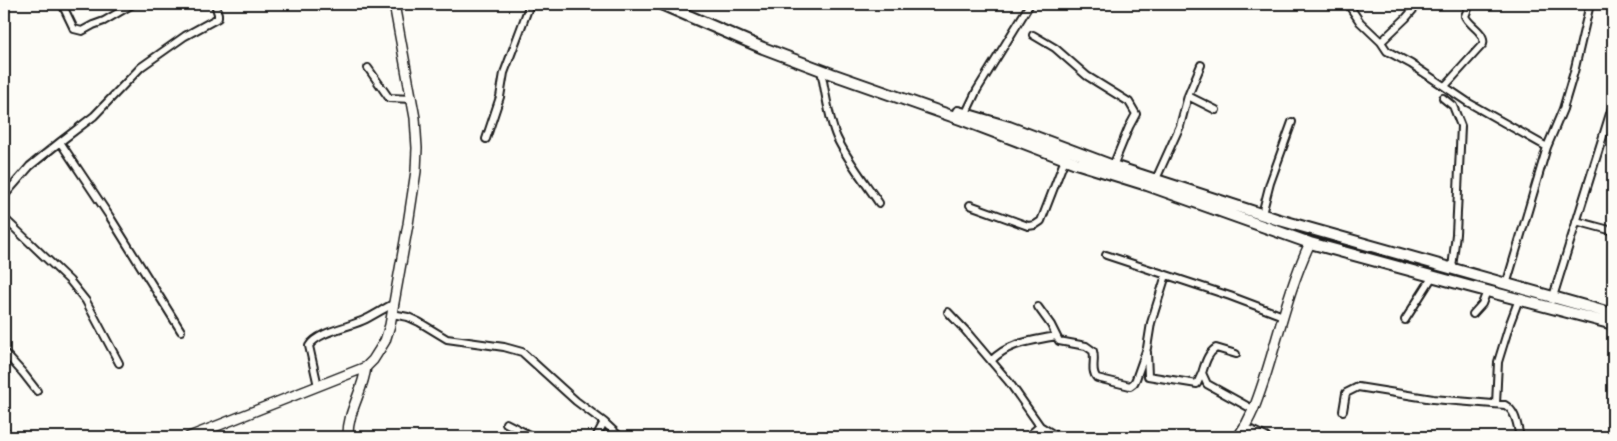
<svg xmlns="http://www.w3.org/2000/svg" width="1617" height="441" viewBox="0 0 1617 441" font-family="Caveat,sans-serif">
<rect width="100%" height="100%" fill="#fdfcf7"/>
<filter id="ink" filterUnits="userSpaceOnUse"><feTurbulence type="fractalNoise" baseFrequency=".02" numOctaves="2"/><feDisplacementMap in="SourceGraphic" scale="10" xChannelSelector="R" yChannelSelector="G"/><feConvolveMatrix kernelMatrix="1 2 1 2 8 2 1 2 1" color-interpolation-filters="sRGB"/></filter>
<g filter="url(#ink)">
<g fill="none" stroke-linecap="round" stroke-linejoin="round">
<!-- street casing -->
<g stroke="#1c1c1c" stroke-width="10">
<path id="street" d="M62,4L74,29L82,31L93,25L104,21L133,4
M1348,4L1360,22L1381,42L1387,51L1411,64L1469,103L1547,147
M684,8L687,4
M1033,35L1055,48L1087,76L1129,102L1136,114L1129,127L1113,166
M1381,42L1406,18L1418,4
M368,68L389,98L412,99
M821,70C825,90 829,121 837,138C848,161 865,182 879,203
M1445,86L1483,44C1486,32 1469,26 1465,16L1470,4
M1188,96L1216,110
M1443,98L1453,106L1461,126L1456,234L1452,268
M964,117L977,90L1030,4
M486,139L500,97L504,73L530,4
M60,142L110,217L181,331
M1156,179L1180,126L1188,96L1201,65
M4,196L30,166L60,142L94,116L141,67L185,36L218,18V14L215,4
M970,205L1028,226L1035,225L1041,221L1065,159
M1262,214L1270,183L1292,122
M4,218L70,281L86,301L119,363
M1576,221L1613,231
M1106,255L1230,296L1283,316
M1506,285L1547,147L1563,109L1574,72L1590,4
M1552,300L1613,104
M1038,307L1051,325L1059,341L1086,346L1093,351C1096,360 1090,371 1097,378L1130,386L1134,383L1136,379L1147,348L1151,323L1166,275
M948,312L965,330L1009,382L1040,426L1058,437
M392,314L408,317L419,322L447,339L504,347L522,352L576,401L604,422L620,437
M1473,314L1482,304L1487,291
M1405,320L1433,276
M4,352L23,373L37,391
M1147,352L1148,376L1197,384L1202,373L1207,384L1254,410
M991,361C1009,342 1032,341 1056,336
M1202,373C1205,364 1207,354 1216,348L1236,354
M318,386L309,346C318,331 351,327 366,319C376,314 385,308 395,303
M1496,404L1498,362L1510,323L1519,299
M1343,411L1346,393L1358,387L1433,399L1505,405C1517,412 1517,426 1520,437
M506,423L533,437
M1245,427L1266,437
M4,430L10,437
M596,437L604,422
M1027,437L1040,426"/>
</g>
<!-- secondary casing -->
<g stroke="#1c1c1c" stroke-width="12">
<path id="secondary" d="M189,437L366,367L373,360L385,341L390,325L408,224L416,171L417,148L415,118L394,4
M348,437C347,412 363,392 366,367
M1238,437C1253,416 1258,398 1266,374C1280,330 1290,285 1310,243"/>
</g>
<!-- primary casing -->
<g stroke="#1c1c1c" stroke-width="14">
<path id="primary" d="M661,4L763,48L832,74L963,120L1076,163L1147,185L1310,243L1468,286L1613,324
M958,112L1009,127L1113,166L1276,219L1613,314"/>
</g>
<!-- street -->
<use href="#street" stroke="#fdfcf7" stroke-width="6"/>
<!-- secondary -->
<use href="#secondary" stroke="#fdfcf7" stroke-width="9"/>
<!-- primary -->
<use href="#primary" stroke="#fdfcf7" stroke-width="10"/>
</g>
</g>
<!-- margin -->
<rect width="1617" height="441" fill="none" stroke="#fdfcf7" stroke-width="20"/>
<rect x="10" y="10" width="1597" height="421" fill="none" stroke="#1c1c1c" stroke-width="2" filter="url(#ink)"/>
</svg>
